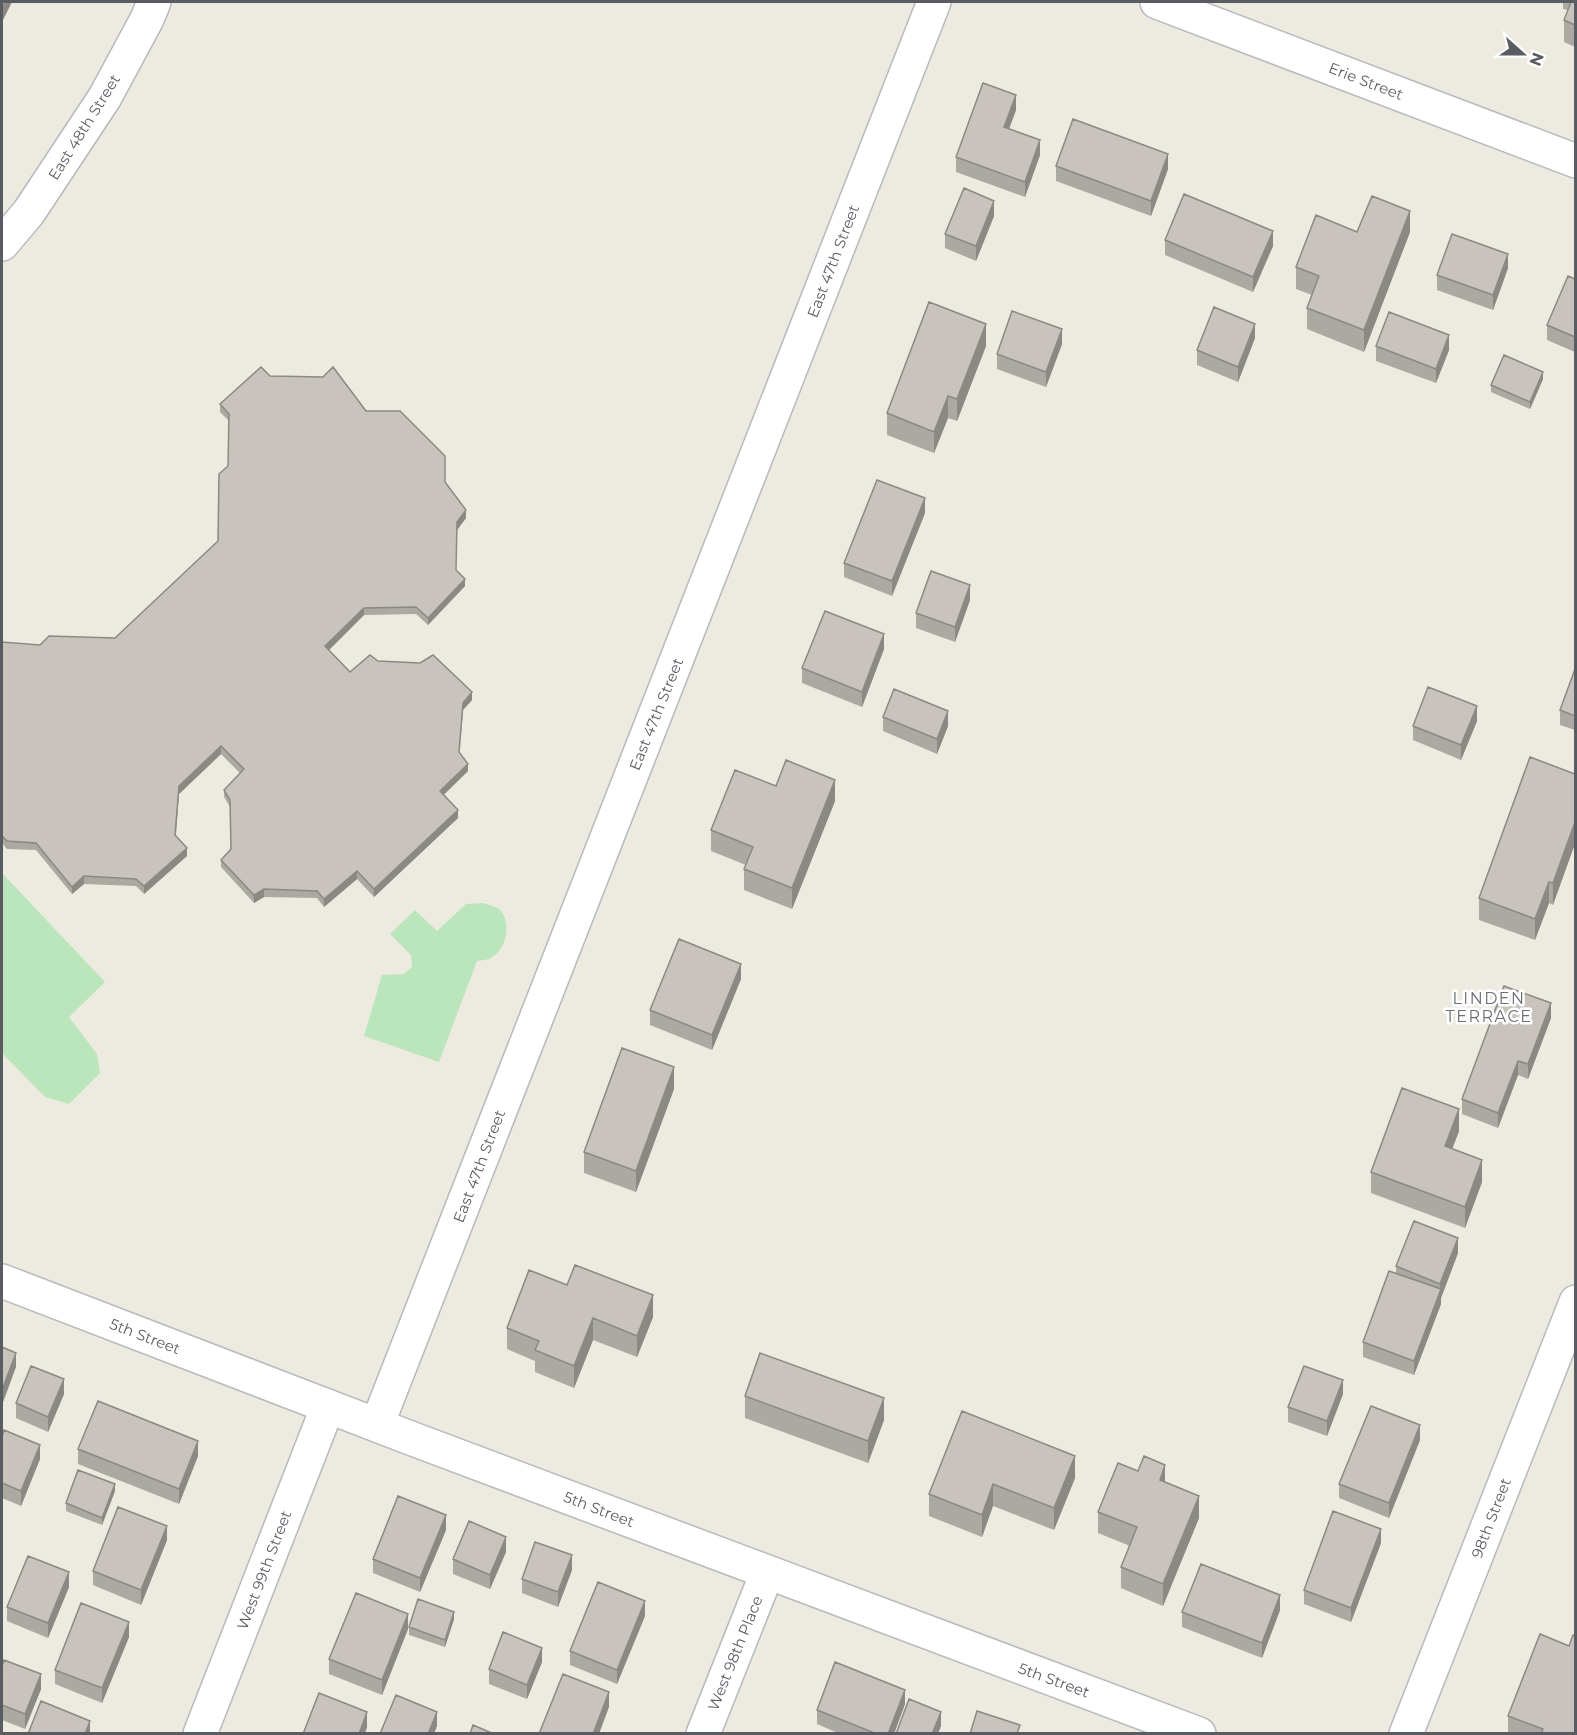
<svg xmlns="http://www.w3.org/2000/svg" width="1577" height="1735" viewBox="0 0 1577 1735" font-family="Montserrat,sans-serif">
<rect width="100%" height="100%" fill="#edeae0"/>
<!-- green -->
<path fill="#bbe6bc" d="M2,873L105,982L69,1017L97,1054L100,1073L69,1104L45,1097L2,1053Z
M484,903C488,905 494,906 498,908C513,921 507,949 491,958C488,960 481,960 477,961L439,1062L364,1036L382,975L404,974L412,967L411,955L390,934L415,910L437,931L466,904Z"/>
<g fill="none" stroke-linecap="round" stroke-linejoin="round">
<!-- minor casing -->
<g stroke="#b6b9be" stroke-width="36">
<path id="minor" d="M1157,2L1576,161
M2,244L29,212L105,97L147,19L154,2
M2,1281L413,1439L1199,1734
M377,1425L934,2
M200,1734L328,1406
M703,1734L767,1573
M1406,1734L1576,1302"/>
</g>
<!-- minor -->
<use href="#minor" stroke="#fff" stroke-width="33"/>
</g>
<!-- wall -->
<path fill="#aca9a3" d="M1563,2H1575V47L1564,42V20L1568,10L1563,9Z
M1016,110L1009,129L1040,155L1025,197L956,172V157Z
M1056,166L1168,169L1151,216L1056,181Z
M994,216L976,261L945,248V234Z
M1357,232H1410L1364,352L1307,329V308L1312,295L1296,289V267Z
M1165,240L1273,246L1253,292L1165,255Z
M1508,268L1493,310L1437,290V275Z
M1575,279V352L1547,340V325Z
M1255,338L1238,382L1197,365V350Z
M1062,344L1046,387L997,369V354Z
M986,346L957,421L948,418L934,453L887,435V413Z
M1376,346L1449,350L1436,383L1376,361Z
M270,376L366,411L445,482L466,518L457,530L456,570L465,586L428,625L416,614L364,615L329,650L350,672L378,661L472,700L463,710L459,753L468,771L444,795L458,818L374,897L357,879L324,907L317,898L264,897L254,903L221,867V860L231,849L230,807L224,797V790L240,773L221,754L179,794L176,835L187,856L144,894L136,886L84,884L72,894L36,850L7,849L2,843V642L40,645L115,638L218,541L228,466L229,421L220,412V404Z
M1543,379L1530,409L1491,392V385Z
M925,513L892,596L844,577V563Z
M970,600L955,642L916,628V613Z
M884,649L862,707L802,683V668Z
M1575,669V730L1560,725V710Z
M883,717L948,726L937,754L883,731Z
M1477,721L1461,760L1413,740V726Z
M1575,774L1553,905L1549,903L1535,940L1479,920V898Z
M776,786L835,801L792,909L744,890V869L746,865L711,851V830Z
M741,979L712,1050L650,1025V1010Z
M1551,1018L1528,1079L1518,1075L1498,1128L1462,1114V1099Z
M674,1089L636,1192L584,1173V1152Z
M1459,1131L1452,1149L1482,1182L1465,1228L1371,1193V1172Z
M1458,1253L1441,1298V1304L1414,1375L1363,1357V1342L1396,1273V1266Z
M529,1270L653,1317L637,1357L593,1340L574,1388L535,1372V1361L507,1349V1328Z
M64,1394L48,1432L16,1418V1403Z
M1343,1394L1327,1436L1288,1422V1407Z
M745,1396L884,1420L868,1463L745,1418Z
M962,1411L1075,1478L1054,1530L993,1506L982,1537L929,1516V1494Z
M2,1437L40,1459L21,1506L2,1498Z
M1420,1440L1389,1518L1339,1498V1484Z
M78,1449L198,1456L179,1504L78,1464Z
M1165,1482L1199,1518L1163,1606L1121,1588V1567L1130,1546L1098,1533V1512Z
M115,1491L102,1525L66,1511V1503Z
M446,1530L420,1592L373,1573V1559Z
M167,1540L141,1605L93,1585V1571Z
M1381,1543L1351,1622L1304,1604V1590Z
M506,1552L490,1589L453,1574V1559Z
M572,1570L558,1607L522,1593V1579Z
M69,1587L48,1638L7,1621V1607Z
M1280,1610L1262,1658L1182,1627V1612Z
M645,1616L617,1684L570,1665V1651Z
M454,1619L445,1647L409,1635V1627Z
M408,1629L382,1695L329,1674V1659Z
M129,1637L102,1703L55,1684V1670Z
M542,1662L527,1699L489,1684V1669Z
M2,1666L41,1689L25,1729L2,1720Z
M905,1704L894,1734H840L817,1724V1710Z
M1508,1716L1575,1734H1508Z"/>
<!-- shaded-wall -->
<path fill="#8c8984" d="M4,2H12L2,22V7Z
M1016,95V110L1004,142V127Z
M1040,140V155L1025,197V182Z
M1168,154V169L1151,216V201Z
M994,201V216L976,261V246Z
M1410,211V232L1364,352V330Z
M1273,231V246L1253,292V277Z
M1508,254V268L1493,310V295Z
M986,324V346L957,421V399Z
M1255,324V338L1238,382V367Z
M1062,329V344L1046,387V372Z
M1449,335V350L1436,383V369Z
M1543,372V379L1530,409V402Z
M948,396V418L934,453V432Z
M925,498V513L892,596V581Z
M466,510V518L457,530V522Z
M465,579V586L428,625V618Z
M970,585V600L955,642V627Z
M364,608V615L325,654V646Z
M884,634V649L862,707V692Z
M472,692V700L463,710L459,760L463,703Z
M1477,706V721L1461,760V745Z
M948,711V726L937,754V739Z
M221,746V754L179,794L175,842L179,786Z
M468,764V771L440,798V791Z
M835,780V801L792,909V888Z
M458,810V818L374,897V889Z
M1575,822V844L1553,905V883Z
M187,848V856L144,894V886Z
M357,871V879L324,907V899Z
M84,876V884L72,894V887Z
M1549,882V903L1535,940V919Z
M264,889V897L254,903V895Z
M741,964V979L712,1050V1035Z
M1551,1003V1018L1528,1079V1064Z
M1518,1061V1075L1498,1128V1113Z
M674,1067V1089L636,1192V1171Z
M1459,1109V1131L1445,1168V1146Z
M1482,1160V1182L1465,1228V1207Z
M1458,1238V1253L1441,1298V1304L1414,1375V1361L1440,1290V1284Z
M653,1295V1317L637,1357V1336Z
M593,1318V1340L574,1388V1366Z
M16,1353V1367L2,1405V1390Z
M64,1379V1394L48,1432V1417Z
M1343,1380V1394L1327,1436V1421Z
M884,1398V1420L868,1463V1441Z
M1420,1425V1440L1389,1518V1503Z
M198,1441V1456L179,1504V1489Z
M40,1445V1459L21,1506V1491Z
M1075,1456V1478L1054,1530V1508Z
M1165,1465V1487L1160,1480Z
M115,1484V1491L102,1525V1518Z
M993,1484V1506L982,1537V1515Z
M1199,1496V1518L1163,1606V1584Z
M446,1515V1530L420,1592V1578Z
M167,1526V1540L141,1605V1590Z
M1381,1529V1543L1351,1622V1608Z
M506,1537V1552L490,1589V1575Z
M572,1555V1570L558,1607V1592Z
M69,1572V1587L48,1638V1623Z
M1280,1595V1610L1262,1658V1643Z
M645,1601V1616L617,1684V1670Z
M454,1612V1619L445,1647V1640Z
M408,1614V1629L382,1695V1680Z
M129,1622V1637L102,1703V1688Z
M542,1648V1662L527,1699V1685Z
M41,1674V1689L25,1729V1714Z
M905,1690V1704L894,1734H888Z
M609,1692V1707L599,1734H593Z
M367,1712V1727L365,1734H359Z
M437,1712V1726L434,1734H428Z
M941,1712V1726L938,1734H932Z
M90,1721V1734H85Z"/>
<!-- building -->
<path fill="#c8c4bd" stroke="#8c8984" stroke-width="1.5" d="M1571,2H1575V25L1564,20Z
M983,83L1016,95L1004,127L1040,140L1025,182L956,157Z
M1073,119L1168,154L1151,201L1056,166Z
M964,188L994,201L976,246L945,234Z
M1184,194L1273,231L1253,277L1165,240Z
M1372,196L1410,211L1364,330L1307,308L1319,276L1296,267L1316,215L1357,232Z
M1452,234L1508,254L1493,295L1437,275Z
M1568,276L1575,279V337L1547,325Z
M929,302L986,324L957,399L948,396L934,432L887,413Z
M1214,307L1255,324L1238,367L1197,350Z
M1012,311L1062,329L1046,372L997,354Z
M1389,312L1449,335L1436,369L1376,346Z
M1504,355L1543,372L1530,402L1491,385Z
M261,367L270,376L323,377L333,367L366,411H400L445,456V482L466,510L457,522L456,570L465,579L428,618L416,607L364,608L325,646L350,672L370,655L378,661L420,663L433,655L472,692L463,703L459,752L468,764L440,791L458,810L374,889L357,871L324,899L317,891L264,889L254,895L221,860L231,849L230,800L224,790L244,769L221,746L179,786L175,835L187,848L144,886L136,879L84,876L72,887L36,843L7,841L2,836V642L40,645L49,636L115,638L218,541L219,474L228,466L229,414L220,404Z
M877,480L925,498L892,581L844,563Z
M931,571L970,585L955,627L916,613Z
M825,611L884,634L862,692L802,668Z
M1575,669V716L1560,710Z
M1428,687L1477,706L1461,745L1413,726Z
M894,689L948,711L937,739L883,717Z
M1530,757L1575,774V822L1553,883L1549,882L1535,919L1479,898Z
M786,760L835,780L792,888L744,869L753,847L711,830L735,770L776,786Z
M679,939L741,964L712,1035L650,1010Z
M1504,986L1551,1003L1528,1064L1518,1061L1498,1113L1462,1099Z
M622,1048L674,1067L636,1171L584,1152Z
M1402,1088L1459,1109L1445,1146L1482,1160L1465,1207L1371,1172Z
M1414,1221L1458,1238L1440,1284L1396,1266Z
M575,1265L653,1295L637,1336L593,1318L574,1366L535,1350L539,1341L507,1328L529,1270L567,1285Z
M1389,1271L1441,1289L1414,1361L1363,1342Z
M2,1347L16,1353L2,1390Z
M760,1353L884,1398L868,1441L745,1396Z
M31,1366L64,1379L48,1417L16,1403Z
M1304,1366L1343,1380L1327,1421L1288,1407Z
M98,1401L198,1441L179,1489L78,1449Z
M1371,1406L1420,1425L1389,1503L1339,1484Z
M962,1411L1075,1456L1054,1508L993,1484L982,1515L929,1494Z
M4,1430L40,1445L21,1491L2,1483V1437Z
M1144,1456L1165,1465L1160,1480L1199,1496L1163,1584L1121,1567L1137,1527L1098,1512L1118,1463L1138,1471Z
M78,1470L115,1484L102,1518L66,1503Z
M398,1496L446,1515L420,1578L373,1559Z
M118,1507L167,1526L141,1590L93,1571Z
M1333,1511L1381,1529L1351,1608L1304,1590Z
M469,1521L506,1537L490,1575L453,1559Z
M535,1542L572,1555L558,1592L522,1579Z
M28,1556L69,1572L48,1623L7,1607Z
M1201,1564L1280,1595L1262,1643L1182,1612Z
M598,1582L645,1601L617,1670L570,1651Z
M356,1593L408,1614L382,1680L329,1659Z
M418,1599L454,1612L445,1640L409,1627Z
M81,1603L129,1622L102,1688L55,1670Z
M503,1632L542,1648L527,1685L489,1669Z
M1540,1634L1569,1646L1573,1635L1575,1636V1734H1541L1543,1729L1508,1716Z
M4,1660L41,1674L25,1714L2,1705V1666Z
M835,1662L905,1690L888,1734H877L817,1710Z
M563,1674L609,1692L593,1734H539Z
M319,1693L367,1712L359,1734H303Z
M396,1695L437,1712L428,1734H380Z
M909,1699L941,1712L932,1734H896Z
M41,1701L90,1721L85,1734H28Z
M977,1711L1020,1725L1017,1734H970Z
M473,1725L494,1734H470Z"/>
<g text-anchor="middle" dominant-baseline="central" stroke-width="5" stroke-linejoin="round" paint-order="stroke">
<!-- street labels -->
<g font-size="15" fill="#595d62" stroke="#fff">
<text transform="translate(1366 81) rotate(21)">Erie Street</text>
<text transform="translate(84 127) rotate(-58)">East 48th Street</text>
<text transform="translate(833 261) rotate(-69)">East 47th Street</text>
<text transform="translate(656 714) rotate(-68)">East 47th Street</text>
<text transform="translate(479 1166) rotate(-69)">East 47th Street</text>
<text transform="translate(145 1336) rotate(21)">5th Street</text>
<text transform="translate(599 1509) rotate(21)">5th Street</text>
<text transform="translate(1491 1518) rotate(-69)">98th Street</text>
<text transform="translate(264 1570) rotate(-69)">West 99th Street</text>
<text transform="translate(735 1653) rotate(-68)">West 98th Place</text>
<text transform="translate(1054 1680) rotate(20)">5th Street</text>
</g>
<!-- neighbourhood labels -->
<g font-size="16" letter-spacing="1.5" fill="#6a6f74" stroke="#fff">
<text x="1489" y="998">LINDEN<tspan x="1489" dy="18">TERRACE</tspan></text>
</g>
</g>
<!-- border -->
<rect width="1577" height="1735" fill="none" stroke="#595d62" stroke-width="6"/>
<!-- north arrow -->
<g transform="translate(1523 54) rotate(111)" stroke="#ffffff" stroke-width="4.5" paint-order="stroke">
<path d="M0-4.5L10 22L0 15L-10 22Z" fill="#595d62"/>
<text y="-9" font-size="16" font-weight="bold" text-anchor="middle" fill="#595d62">N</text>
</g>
</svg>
